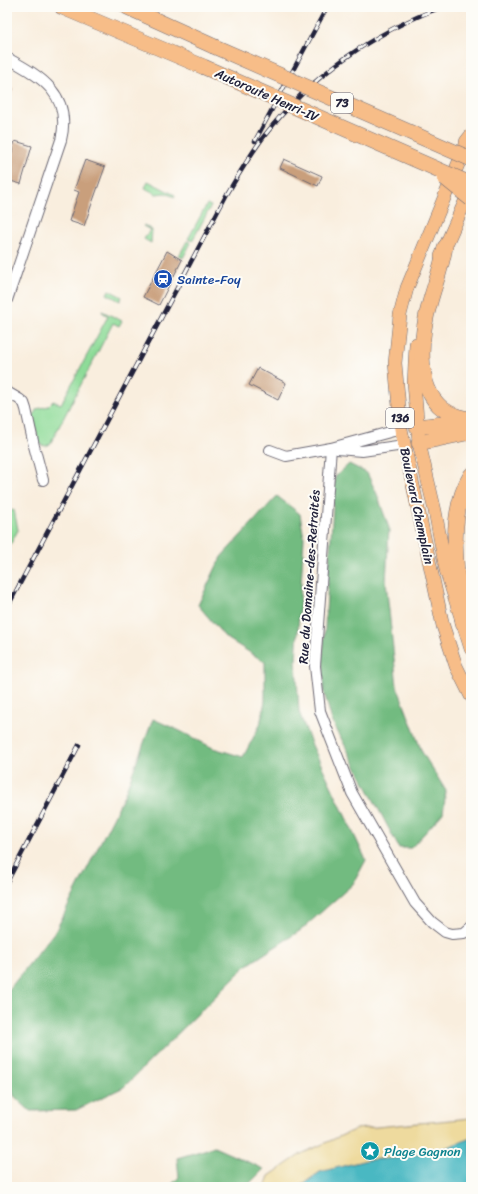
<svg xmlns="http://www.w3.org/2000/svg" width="478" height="1194" viewBox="0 0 478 1194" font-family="Sriracha,sans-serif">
<rect width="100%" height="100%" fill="#fdfcf7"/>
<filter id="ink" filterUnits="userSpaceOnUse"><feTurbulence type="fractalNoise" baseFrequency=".025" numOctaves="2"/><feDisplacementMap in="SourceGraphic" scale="8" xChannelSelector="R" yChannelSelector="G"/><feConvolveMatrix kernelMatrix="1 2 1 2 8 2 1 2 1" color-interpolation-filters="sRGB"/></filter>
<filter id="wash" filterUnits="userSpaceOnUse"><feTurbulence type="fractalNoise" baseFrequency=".012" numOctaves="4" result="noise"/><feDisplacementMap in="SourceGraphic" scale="16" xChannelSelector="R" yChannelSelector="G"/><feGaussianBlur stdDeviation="0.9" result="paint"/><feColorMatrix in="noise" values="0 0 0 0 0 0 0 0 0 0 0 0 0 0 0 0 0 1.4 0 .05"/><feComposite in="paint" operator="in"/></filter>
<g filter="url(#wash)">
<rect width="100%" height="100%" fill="#f9eede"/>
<!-- green -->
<path fill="#8edb98" stroke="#587e6a" d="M148,181L175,195V197L165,193L156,194L145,188Z
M207,204L211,206L192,241L188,239Z
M144,225L152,230L151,243L144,239L150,230L143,226Z
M187,241L191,243L183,258L179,256Z
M109,290L122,297L120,301L107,294Z
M102,311L122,321L119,326L113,323L50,444L46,446L41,445L38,440L33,415L37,409L48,406L53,401L61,404L108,316L102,312Z
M14,510L18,530L7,551V511Z"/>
<!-- forest -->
<path fill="#72bb80" stroke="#4a6e5e" d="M349,464L367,473L377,494L389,528L386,582L397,686L422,752L446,791L443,813L411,848H399L332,721L324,692L323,656L335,477Z
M277,496L300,514L304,538L296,661L299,712L311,743L366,860L353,884L301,930L246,966L124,1087L76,1110L30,1111L14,1096L7,1067V992L56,930L123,798L153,719L178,730L213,748L243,757L260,725L265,701V662L225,637L198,605L221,557Z
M214,1147L264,1169L246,1187H169L179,1177L177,1158Z"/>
<!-- sand -->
<path fill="#eeda9e" stroke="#887e6c" d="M471,1118V1138L445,1148L399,1158L367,1160L320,1172L298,1187H265L269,1176L301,1154L356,1129Z"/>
<!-- water -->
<path fill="#4ab8c2" stroke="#366d7e" d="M471,1138V1187H300L320,1172L367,1160L399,1158L445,1148Z"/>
<g id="blocks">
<!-- building -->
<path fill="#c99f7c" d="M7,86L13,89L7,103Z
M15,141L32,146L21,184L7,180V170Z
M284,159L322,176L318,186L280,168Z
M85,160L105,167L84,226L69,221L79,192L74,190Z
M167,251L182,260L159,305L143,297Z
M258,368L286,383L278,400L249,385Z"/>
</g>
</g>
<g filter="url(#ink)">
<use href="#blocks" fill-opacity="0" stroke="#6d6974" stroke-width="1"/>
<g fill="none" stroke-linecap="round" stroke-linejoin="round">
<!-- minor casing -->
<g stroke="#6d6974" stroke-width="12">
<path id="minor" d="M7,58C42,77 72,95 61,140L7,300
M7,392L19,399L24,403L26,409L34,446L43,480
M331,448L315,666L320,711L352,793L415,903L432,922L445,932L452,934L464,933L471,927
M337,449L362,451L404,445
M270,450L286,456L331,448L401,429"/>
</g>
<!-- major casing -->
<g stroke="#6d6974" stroke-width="14">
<path id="major" d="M466,145L407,288L400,315L395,363L401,429L443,626L456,666L471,696
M441,256L471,188
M416,344L414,383L419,443L435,511L446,570L471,649"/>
</g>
<!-- highway casing -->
<g stroke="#6d6974" stroke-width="16">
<path id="highway" d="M62,7L204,67
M127,7L213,46
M467,142L471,137
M445,247C442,266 435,284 430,302C421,333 414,387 443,409C451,415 461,418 471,419
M417,427L468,421
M419,443L471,432
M463,624C458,578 445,517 471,475"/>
</g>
<!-- minor -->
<use href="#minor" stroke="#fff" stroke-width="10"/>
<!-- major -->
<use href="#major" stroke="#f7bd88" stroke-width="13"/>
<!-- highway -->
<use href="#highway" stroke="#f7bd88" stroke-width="15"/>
<!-- rail casing -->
<g stroke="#22223b" stroke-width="4.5">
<path id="rail" d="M255,141L327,7
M7,608L227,194C239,174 251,153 265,135C310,77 373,32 442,7
M7,882L79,745"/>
</g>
<!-- rail -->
<use href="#rail" stroke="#fdfcf7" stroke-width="3" stroke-dasharray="9" stroke-linecap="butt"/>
<!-- highway-bridge casing -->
<g stroke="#6d6974" stroke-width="16" stroke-linecap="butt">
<path id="highway-bridge" d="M213,46L471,159
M204,67L471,184
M445,178L471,199"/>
</g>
<!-- highway-bridge -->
<use href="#highway-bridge" stroke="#f7bd88" stroke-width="15"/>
</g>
</g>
<!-- icons -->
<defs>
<g id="station-disc" transform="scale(1)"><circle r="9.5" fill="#1a4fb4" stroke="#fdfcf7"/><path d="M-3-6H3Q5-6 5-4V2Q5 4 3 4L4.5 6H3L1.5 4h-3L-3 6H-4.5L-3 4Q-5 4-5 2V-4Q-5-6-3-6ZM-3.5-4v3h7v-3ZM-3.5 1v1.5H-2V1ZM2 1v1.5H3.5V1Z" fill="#fff"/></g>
<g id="sight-disc" transform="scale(1)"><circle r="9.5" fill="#0f9aa8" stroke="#fdfcf7"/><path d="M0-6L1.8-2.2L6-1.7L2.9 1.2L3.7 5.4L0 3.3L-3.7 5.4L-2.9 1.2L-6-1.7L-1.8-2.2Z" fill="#fff"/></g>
</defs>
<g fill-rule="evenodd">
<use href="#station-disc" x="163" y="279"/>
<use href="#sight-disc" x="370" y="1151"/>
</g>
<g text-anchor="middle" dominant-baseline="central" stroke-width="4" stroke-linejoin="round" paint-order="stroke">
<!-- shield labels -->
<g fill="#fdfcf7" stroke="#646373" stroke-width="1">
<rect x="331" y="93" width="22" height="20" rx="3"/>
<rect x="386" y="408" width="28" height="20" rx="3"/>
</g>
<g font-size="12" font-weight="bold" fill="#22223b">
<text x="342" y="103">73</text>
<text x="400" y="418">136</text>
</g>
<!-- street labels -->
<g font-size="13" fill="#22223b" stroke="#fdfcf7">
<text transform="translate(267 95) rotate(24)">Autoroute Henri-IV</text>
<text transform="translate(417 506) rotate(78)">Boulevard Champlain</text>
<text transform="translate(309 577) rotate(-86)">Rue du Domaine-des-Retraités</text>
</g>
<!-- transit labels -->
<g font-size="13" fill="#164399" stroke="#fdfcf7" text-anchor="start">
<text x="177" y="279">Sainte-Foy</text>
</g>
<!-- culture labels -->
<g font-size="13" fill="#0d838f" stroke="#fdfcf7" text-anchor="start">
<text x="384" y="1151">Plage Gagnon</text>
</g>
</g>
<!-- margin -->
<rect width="478" height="1194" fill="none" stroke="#fdfcf7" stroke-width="24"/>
</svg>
